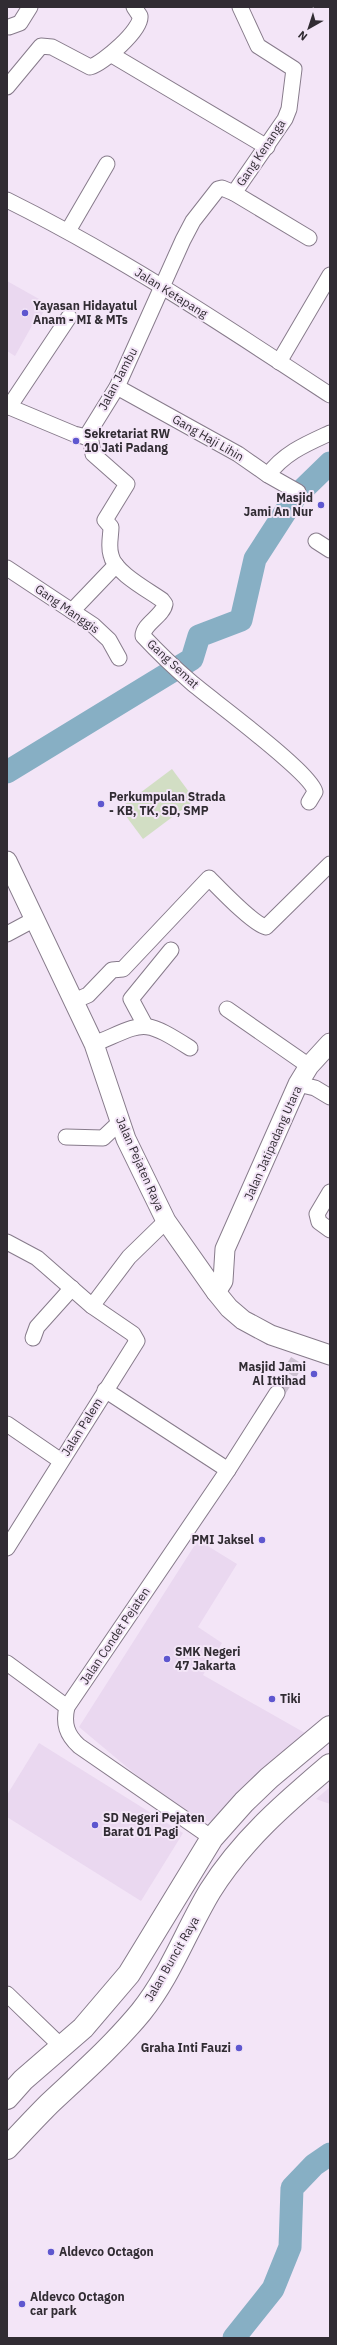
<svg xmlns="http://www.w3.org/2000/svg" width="337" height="2345" font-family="'IBM Plex Sans',sans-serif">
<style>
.built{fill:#ead8f0}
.green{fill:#d2dec4}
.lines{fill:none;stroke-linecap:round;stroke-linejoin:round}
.river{stroke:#87afc4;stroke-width:23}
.minor-tunnel{stroke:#ccc0d0;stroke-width:15;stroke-dasharray:15 8;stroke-linecap:butt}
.minor-casing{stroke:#877b8b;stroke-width:17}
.tertiary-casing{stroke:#877b8b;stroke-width:21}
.primary-casing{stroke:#877b8b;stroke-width:24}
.minor{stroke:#fff;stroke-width:15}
.tertiary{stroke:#fff;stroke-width:19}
.primary{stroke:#fff;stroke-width:22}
.poi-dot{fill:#5e57cf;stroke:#f3e5f7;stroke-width:1.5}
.labels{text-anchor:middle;stroke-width:4;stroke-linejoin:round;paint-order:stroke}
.street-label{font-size:12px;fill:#312c33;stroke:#f3e5f7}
.poi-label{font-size:12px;font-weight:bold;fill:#312c33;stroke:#f3e5f7;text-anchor:start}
</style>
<rect width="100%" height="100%" fill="#f3e5f7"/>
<g class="built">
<polygon points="7,281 48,304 37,323 34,322 15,356 7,351"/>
<polygon points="198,1540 237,1564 198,1627 222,1643 203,1675 305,1733 212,1821 200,1820 140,1778 79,1727"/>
<polygon points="39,1743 183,1833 141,1901 7,1817 7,1795"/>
<polygon points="330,1787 330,1804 316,1799"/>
</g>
<polygon class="green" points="172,769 195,800 143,839 120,808"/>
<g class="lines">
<g class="river">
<polyline points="7,772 192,659 199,636 241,620 255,559 295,497 330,463"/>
<polyline points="234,2338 273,2289 290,2247 292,2188 314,2165 330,2154"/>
</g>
<polyline class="minor-tunnel" points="277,1393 300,1357"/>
<g class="minor-casing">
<g id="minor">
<polyline points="9,27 20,23 30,7"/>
<polyline points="112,55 267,147"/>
<path d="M7 87 41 46 52 47 90 67C103 63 142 30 140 16L134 7"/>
<polyline points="234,193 309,238"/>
<path d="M7 200C120 256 225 326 330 395"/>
<polyline points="68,231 107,164"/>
<polyline points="279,362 330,275"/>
<polyline points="117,387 238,454 268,475 298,492"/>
<polyline points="7,406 74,434 86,437 117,387 183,240 193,221 218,189 222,188 234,193 285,119 289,109 294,69 258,46 240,7"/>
<polyline points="9,407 69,317"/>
<path d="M86 437 91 441 93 454 127 484 105 520 111 527C111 536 108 546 111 555 114 572 148 590 162 600L165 604C163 616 143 624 143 636 156 650 177 670 192 683 212 700 312 773 315 792L309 802"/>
<path d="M268 475C284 453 306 444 330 433"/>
<polyline points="316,541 330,550"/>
<polyline points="7,568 93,625 109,640 119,658"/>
<polyline points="72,611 116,565"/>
<polyline points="7,934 35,919"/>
<path d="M74 1001 88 995 112 970 123 969 209 878C220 889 253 924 266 927L330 864"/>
<polyline points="227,1009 309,1066"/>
<polyline points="145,1025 131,999 171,950"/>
<path d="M94 1044C145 1023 141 1017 190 1048"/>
<polyline points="298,1084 315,1088 330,1097"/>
<polyline points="66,1137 103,1138 121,1121"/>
<polyline points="330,1192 317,1214 319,1222 330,1230"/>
<polyline points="7,1242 37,1258 92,1306 133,1334 137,1341 7,1548"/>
<polyline points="92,1306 129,1257 166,1221"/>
<polyline points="33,1338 37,1327 72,1288"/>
<polyline points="105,1390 228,1470"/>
<polyline points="7,1424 61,1461"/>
<polyline points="7,1663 67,1707"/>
<path d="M212 1838 79 1746C67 1735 63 1724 67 1707L228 1470 277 1393"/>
<polyline points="7,1994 62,2047"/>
</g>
</g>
<g class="tertiary-casing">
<g id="tertiary">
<polyline points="7,861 94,1044 126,1139 166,1221 216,1292 229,1308 243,1320 271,1335 330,1355"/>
<polyline points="216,1292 223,1281 225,1249 298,1084 309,1066 330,1043"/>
</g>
</g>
<g class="primary-casing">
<g id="primary">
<polyline points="7,2098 23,2080 83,2028 129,1974 212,1838 244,1802 269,1778 330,1727"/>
<path d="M7 2148C21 2133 35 2118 49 2104 81 2074 113 2046 141 2012 170 1976 186 1931 210 1891 241 1841 285 1803 330 1765"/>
</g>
</g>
<use href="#minor" class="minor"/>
<use href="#tertiary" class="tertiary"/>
<use href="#primary" class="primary"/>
</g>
<g class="poi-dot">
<circle cx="25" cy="313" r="4"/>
<circle cx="76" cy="441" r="4"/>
<circle cx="321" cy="505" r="4"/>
<circle cx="101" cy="804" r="4"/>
<circle cx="314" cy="1374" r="4"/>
<circle cx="262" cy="1540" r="4"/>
<circle cx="167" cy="1659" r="4"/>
<circle cx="272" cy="1699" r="4"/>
<circle cx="95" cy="1825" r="4"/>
<circle cx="239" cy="2048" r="4"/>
<circle cx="51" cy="2252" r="4"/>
<circle cx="22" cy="2304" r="4"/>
</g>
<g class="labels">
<g class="street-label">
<text transform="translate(261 153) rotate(-56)" y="4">Gang Kenanga</text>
<text transform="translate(171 293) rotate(32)" y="4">Jalan Ketapang</text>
<text transform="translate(118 379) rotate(-62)" y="4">Jalan Jambu</text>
<text transform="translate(208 438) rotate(30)" y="4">Gang Haji Lihin</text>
<text transform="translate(67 609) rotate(35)" y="4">Gang Manggis</text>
<text transform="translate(173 664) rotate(43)" y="4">Gang Semat</text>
<text transform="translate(273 1143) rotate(-66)" y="4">Jalan Jatipadang Utara</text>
<text transform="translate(140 1164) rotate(66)" y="4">Jalan Pejaten Raya</text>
<text transform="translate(82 1427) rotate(-58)" y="4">Jalan Palem</text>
<text transform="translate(115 1636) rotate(-56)" y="4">Jalan Condet Pejaten</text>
<text transform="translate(172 1959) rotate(-60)" y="4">Jalan Buncit Raya</text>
</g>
<g class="poi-label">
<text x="33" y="310">Yayasan Hidayatul<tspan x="33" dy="14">Anam - MI &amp; MTs</tspan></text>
<text x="84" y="438">Sekretariat RW<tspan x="84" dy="14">10 Jati Padang</tspan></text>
<text x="313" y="502" text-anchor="end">Masjid<tspan x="313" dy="14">Jami An Nur</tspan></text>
<text x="109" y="801">Perkumpulan Strada<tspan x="109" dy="14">- KB, TK, SD, SMP</tspan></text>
<text x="306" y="1371" text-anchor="end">Masjid Jami<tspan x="306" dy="14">Al Ittihad</tspan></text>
<text x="254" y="1544" text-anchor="end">PMI Jaksel</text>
<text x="175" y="1656">SMK Negeri<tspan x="175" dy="14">47 Jakarta</tspan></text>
<text x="280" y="1703">Tiki</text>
<text x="103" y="1822">SD Negeri Pejaten<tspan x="103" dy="14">Barat 01 Pagi</tspan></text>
<text x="231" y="2052" text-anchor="end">Graha Inti Fauzi</text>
<text x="59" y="2256">Aldevco Octagon</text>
<text x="30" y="2301">Aldevco Octagon<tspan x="30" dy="14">car park</tspan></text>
</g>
</g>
<rect width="337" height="2345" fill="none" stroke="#312c33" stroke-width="16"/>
<g transform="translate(309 28) rotate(219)" stroke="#f3e5f7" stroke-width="3" paint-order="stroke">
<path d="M0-3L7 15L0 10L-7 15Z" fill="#312c33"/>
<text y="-6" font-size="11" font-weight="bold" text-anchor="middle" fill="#312c33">N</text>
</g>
</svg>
